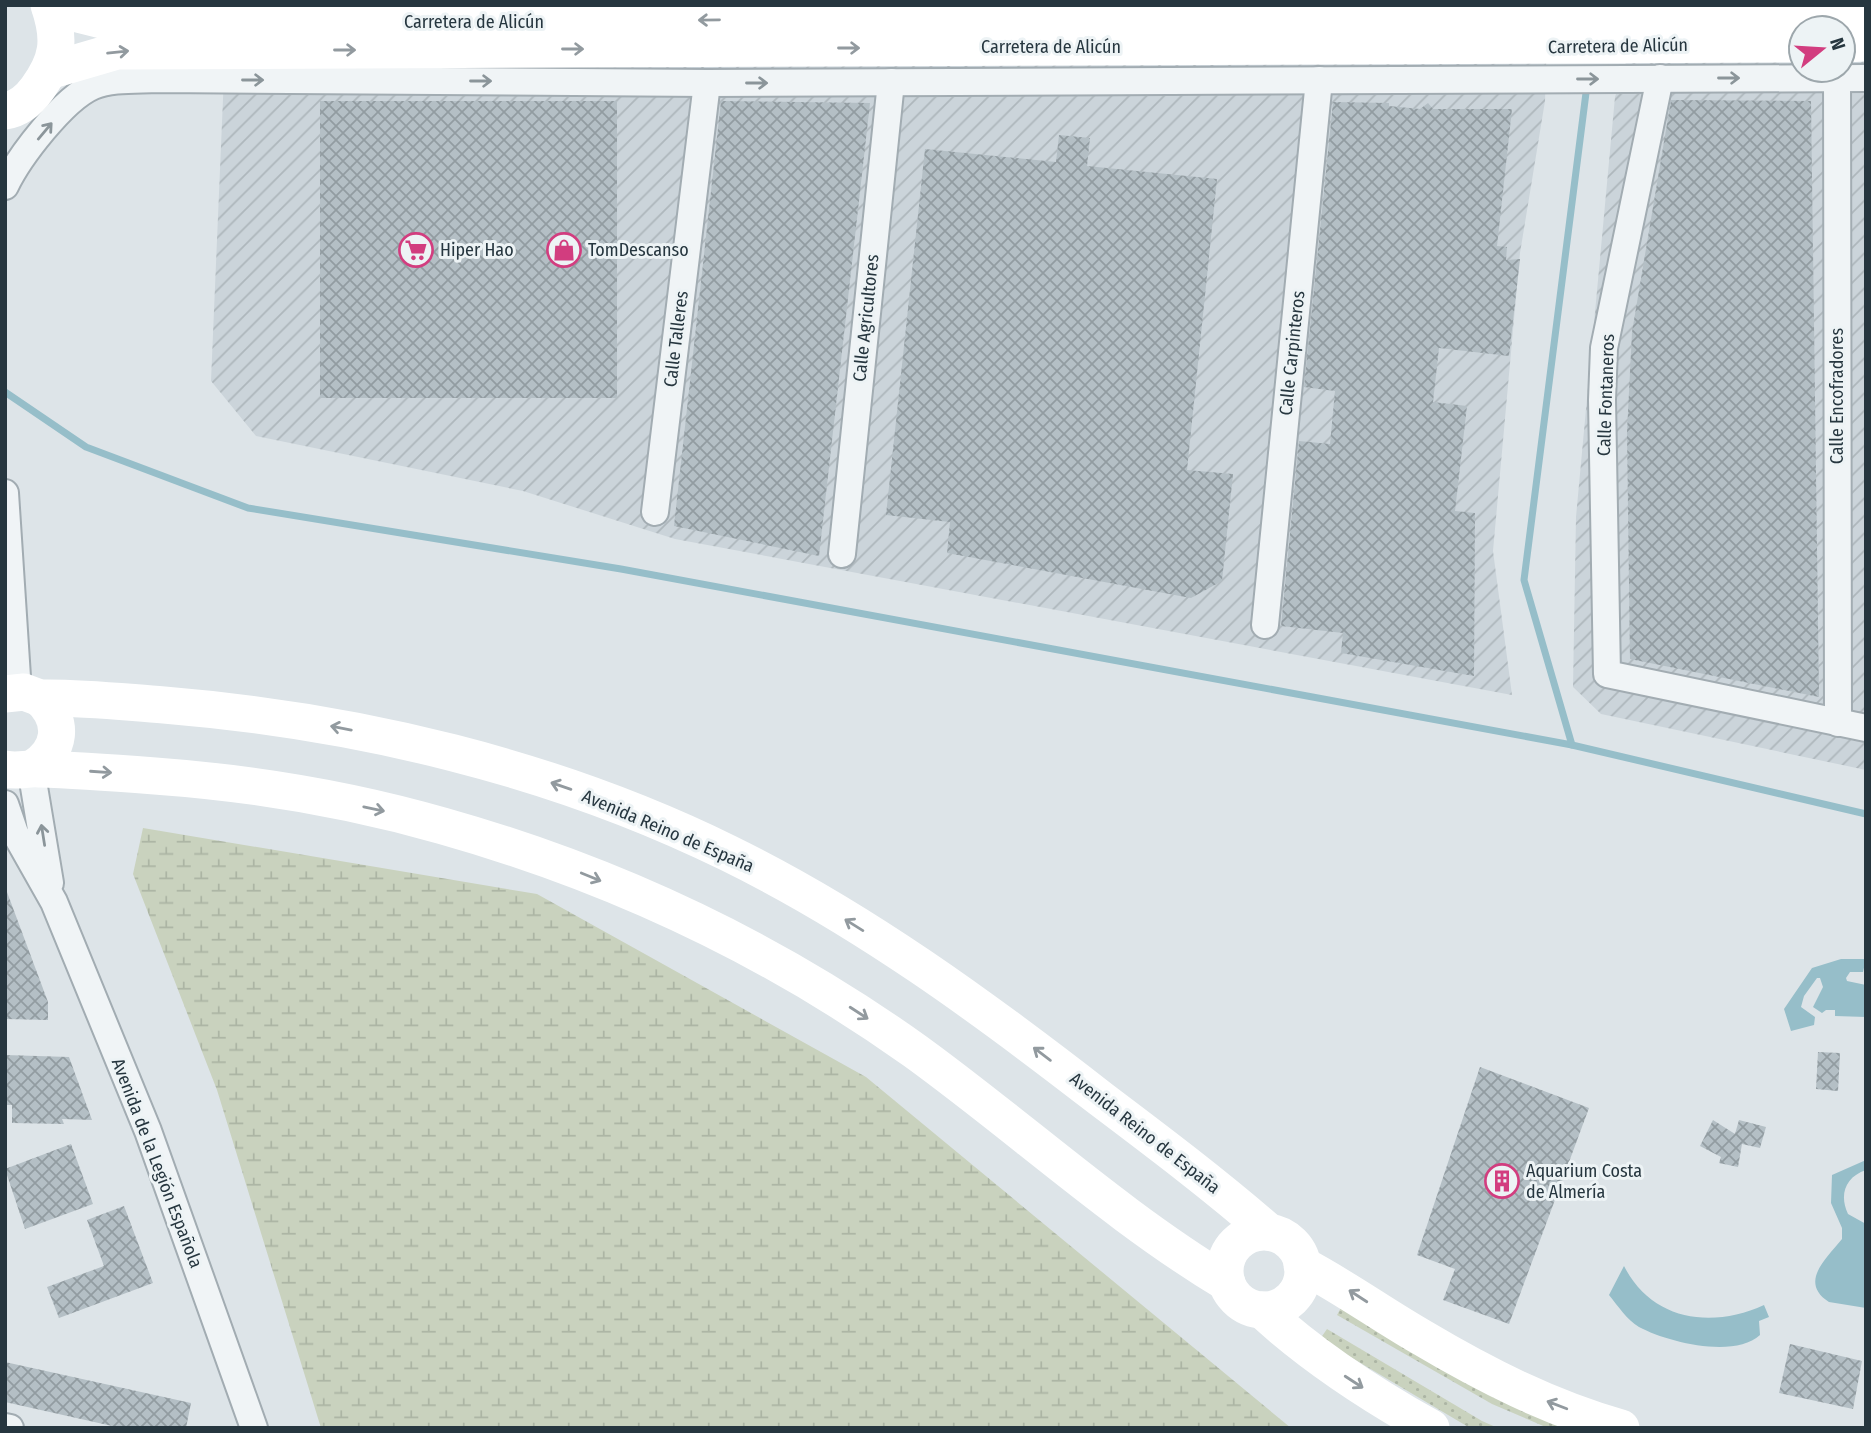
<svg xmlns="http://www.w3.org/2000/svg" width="1871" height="1433" font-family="'Fira Sans Condensed',sans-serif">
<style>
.industrial{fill:url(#industrial-furrows);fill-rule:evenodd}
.grass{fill:url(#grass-dots)}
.wetland{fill:url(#wetland-marsh)}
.water{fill:#96bec9}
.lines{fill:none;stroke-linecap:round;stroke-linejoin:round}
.stream{stroke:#96bec9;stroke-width:7}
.building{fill:url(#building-cross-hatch)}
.street-casing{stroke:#a2acb2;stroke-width:30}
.street{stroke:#f0f4f6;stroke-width:26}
.secondary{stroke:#fff;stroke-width:37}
.oneway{stroke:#929a9f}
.oneway2{stroke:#8b959a}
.labels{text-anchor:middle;stroke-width:6;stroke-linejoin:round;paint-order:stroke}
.street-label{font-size:18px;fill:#26363f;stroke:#edf3f5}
.poi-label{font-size:18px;fill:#26363f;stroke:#edf3f5;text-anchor:start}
</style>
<defs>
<pattern id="industrial-furrows" width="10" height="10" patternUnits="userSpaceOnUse" patternTransform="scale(1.75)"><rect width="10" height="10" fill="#cbd4da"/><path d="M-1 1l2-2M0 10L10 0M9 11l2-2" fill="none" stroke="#aeb7bc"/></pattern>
<pattern id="grass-dots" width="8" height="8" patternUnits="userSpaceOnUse" patternTransform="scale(1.75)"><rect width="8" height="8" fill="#c9d2be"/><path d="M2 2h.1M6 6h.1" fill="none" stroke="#acb5a4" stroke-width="1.8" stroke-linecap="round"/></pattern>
<pattern id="wetland-marsh" width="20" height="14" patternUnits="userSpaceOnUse" patternTransform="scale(1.75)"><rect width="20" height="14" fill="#c9d2be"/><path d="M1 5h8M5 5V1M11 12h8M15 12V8" fill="none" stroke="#acb5a4"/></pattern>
<pattern id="building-cross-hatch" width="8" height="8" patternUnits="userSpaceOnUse" patternTransform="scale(1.75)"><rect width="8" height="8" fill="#b4bfc5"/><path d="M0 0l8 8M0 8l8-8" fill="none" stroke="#929ca1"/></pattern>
</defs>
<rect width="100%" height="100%" fill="#dde4e8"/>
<g class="industrial">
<polygon points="227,5 1548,5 1545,101 1520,253 1493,551 1512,695 675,539 523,491 256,436 211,381"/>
<path d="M1644 5H1866V770L1601 714 1573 687 1576 517 1615 97ZM1801 28H1843V70H1801Z"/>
</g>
<g class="grass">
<polygon points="1343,1304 1581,1428 1548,1428 1492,1404 1337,1315"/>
<polygon points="1327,1329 1482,1421 1498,1428 1470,1428 1320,1339"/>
</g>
<polygon class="wetland" points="143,828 537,894 866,1077 1291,1428 321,1428 217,1090 133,874"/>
<g class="water">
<polygon points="1841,959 1866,959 1863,972 1850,972 1846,978 1847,981 1866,985 1866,1017 1835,1016 1835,1010 1826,1010 1822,1013 1813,1007 1823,987 1820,978 1817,978 1804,996 1801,1007 1815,1017 1814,1025 1791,1031 1784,1009 1812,968"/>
<path d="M1866 1160V1170C1845 1177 1839 1195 1848 1214L1866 1224V1308L1829 1302C1798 1282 1827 1258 1842 1239V1228L1831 1203 1832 1175Z"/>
<path d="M1624 1266C1652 1321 1712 1329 1764 1305L1769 1317 1759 1321 1760 1335C1734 1359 1667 1342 1639 1327 1627 1320 1618 1306 1609 1295Z"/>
</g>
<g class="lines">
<g class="stream">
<polyline points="5,392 86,447 248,508 621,569 1572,745 1866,814"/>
<polyline points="1572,745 1524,580 1587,85"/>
</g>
</g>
<g class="building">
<polygon points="1671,100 1811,101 1819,697 1630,659 1627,432 1632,332"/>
<rect x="320" y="101" width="297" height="297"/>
<polygon points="721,101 870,103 819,556 674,526"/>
<polygon points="1333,102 1389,103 1389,106 1420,109 1428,103 1433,109 1512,109 1497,246 1507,247 1506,260 1520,259 1509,356 1439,348 1433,402 1467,406 1455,511 1475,513 1474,676 1341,653 1343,633 1281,626 1299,441 1330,444 1335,391 1304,387"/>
<polygon points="1059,135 1090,138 1087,166 1217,179 1187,470 1233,474 1222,581 1191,598 947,553 950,522 886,515 925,149 1056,162"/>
<polygon points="7,892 48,1002 48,1020 5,1019"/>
<polygon points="1818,1052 1840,1053 1838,1091 1816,1089"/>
<polygon points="5,1055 69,1057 92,1120 62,1119 64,1124 12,1123 12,1105 5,1105"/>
<polygon points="1480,1067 1589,1108 1509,1324 1443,1300 1455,1269 1417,1255"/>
<polygon points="1713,1120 1735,1134 1739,1120 1766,1127 1760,1148 1742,1144 1738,1167 1719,1163 1721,1157 1700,1146"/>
<polygon points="71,1144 93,1204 25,1229 5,1169"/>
<polygon points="124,1206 153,1283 59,1318 47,1287 104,1266 87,1220"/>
<polygon points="1790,1344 1862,1361 1853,1409 1779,1393"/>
<polygon points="5,1362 191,1403 186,1428 121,1428 5,1402"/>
</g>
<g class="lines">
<g class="street-casing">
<g id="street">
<polyline points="1837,70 1838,723"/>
<polyline points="1660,78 1604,348 1602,400 1607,674 1866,728"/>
<path d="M5 186C19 157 63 99 93 86 111 78 138 80 157 79L707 83 1866 78"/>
<polyline points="5,493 18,692"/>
<polyline points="655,512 707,83"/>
<polyline points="842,554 891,82"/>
<polyline points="1265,625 1319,80"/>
<polyline points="31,769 50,883"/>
<polyline points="5,804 15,833 54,902 148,1131 254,1428"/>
<polyline points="5,1427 10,1428"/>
</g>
</g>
<use href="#street" class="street"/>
<g class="secondary">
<polyline points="50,7 114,23 1866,14"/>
<polyline points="1843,44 1866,43"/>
<polyline points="52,70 117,51 1801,44"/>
<path d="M5 111C18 109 29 100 37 89 58 60 61 40 49 5"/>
<path d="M5 694 24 692 40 698C81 697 123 702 164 705 357 721 553 767 728 853 861 918 984 1008 1101 1099 1158 1142 1215 1185 1269 1232"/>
<path d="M33 768C61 751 65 721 40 698"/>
<path d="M5 769C17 772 27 768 39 769 77 770 116 773 155 776 252 783 349 799 443 826 613 874 772 949 915 1051 1020 1127 1116 1216 1227 1283"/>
<circle cx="1264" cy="1271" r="39"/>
<path d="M1302 1265C1344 1287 1381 1314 1421 1337 1485 1375 1550 1408 1621 1428"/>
<path d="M1262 1310C1313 1357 1370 1394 1431 1428"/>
</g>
</g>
<defs><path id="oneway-shaft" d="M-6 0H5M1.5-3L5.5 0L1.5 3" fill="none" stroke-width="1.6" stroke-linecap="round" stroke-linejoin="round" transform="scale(1.75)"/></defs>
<g class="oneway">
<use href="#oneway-shaft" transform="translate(709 20) rotate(179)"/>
<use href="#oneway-shaft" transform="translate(849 48)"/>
<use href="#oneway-shaft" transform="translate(573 49)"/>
<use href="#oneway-shaft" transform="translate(345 50)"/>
<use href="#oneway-shaft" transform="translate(118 52) rotate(-6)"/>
<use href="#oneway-shaft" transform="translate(341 728) rotate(-169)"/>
<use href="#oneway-shaft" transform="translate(101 772) rotate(4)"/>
<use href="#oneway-shaft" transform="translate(561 786) rotate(-161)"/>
<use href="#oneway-shaft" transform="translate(374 809) rotate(12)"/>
<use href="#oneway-shaft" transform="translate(591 877) rotate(22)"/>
<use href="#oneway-shaft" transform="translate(854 925) rotate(-148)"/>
<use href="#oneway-shaft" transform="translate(859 1013) rotate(33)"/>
<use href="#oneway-shaft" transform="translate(1042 1054) rotate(-143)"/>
<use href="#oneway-shaft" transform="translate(1358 1296) rotate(-147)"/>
<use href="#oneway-shaft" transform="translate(1354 1382) rotate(33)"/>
<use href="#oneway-shaft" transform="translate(1557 1405) rotate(-159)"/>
</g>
<g class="oneway2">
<use href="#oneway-shaft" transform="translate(1729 78)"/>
<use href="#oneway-shaft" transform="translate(1588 79)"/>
<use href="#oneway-shaft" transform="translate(253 80)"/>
<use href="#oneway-shaft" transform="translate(481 81)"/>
<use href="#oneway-shaft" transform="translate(757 83)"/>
<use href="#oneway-shaft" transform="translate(45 131) rotate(-50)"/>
<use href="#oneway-shaft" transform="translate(43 835) rotate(-99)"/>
</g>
<defs>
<g id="supermarket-ring" transform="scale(1.75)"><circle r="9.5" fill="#edf3f5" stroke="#d23d7f" stroke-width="1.5"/><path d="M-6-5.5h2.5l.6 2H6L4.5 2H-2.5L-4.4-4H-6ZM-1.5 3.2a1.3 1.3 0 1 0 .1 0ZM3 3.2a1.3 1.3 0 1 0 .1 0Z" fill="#d23d7f"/></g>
<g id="shop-ring" transform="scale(1.75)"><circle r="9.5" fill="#edf3f5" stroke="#d23d7f" stroke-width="1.5"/><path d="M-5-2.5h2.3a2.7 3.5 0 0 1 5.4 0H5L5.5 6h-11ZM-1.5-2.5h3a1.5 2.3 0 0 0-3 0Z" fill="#d23d7f"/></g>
<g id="building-ring" transform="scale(1.75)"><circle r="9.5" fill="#edf3f5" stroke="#d23d7f" stroke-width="1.5"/><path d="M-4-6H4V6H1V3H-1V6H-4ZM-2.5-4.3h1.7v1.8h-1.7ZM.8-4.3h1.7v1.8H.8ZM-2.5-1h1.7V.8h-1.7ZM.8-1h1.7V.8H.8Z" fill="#d23d7f"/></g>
</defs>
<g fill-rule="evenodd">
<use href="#supermarket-ring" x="416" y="250"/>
<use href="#shop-ring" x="564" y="250"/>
<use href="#building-ring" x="1502" y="1181"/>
</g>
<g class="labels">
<g class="street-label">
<text x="474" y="28">Carretera de Alicún</text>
<text transform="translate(1618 46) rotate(-1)" y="6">Carretera de Alicún</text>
<text x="1051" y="53">Carretera de Alicún</text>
<text transform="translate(866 318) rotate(-84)" y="6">Calle Agricultores</text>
<text transform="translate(676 339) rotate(-83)" y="6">Calle Talleres</text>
<text transform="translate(1292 353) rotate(-84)" y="6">Calle Carpinteros</text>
<text transform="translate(1606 395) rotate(-88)" y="6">Calle Fontaneros</text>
<text transform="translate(1837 396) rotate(-90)" y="6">Calle Encofradores</text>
<text transform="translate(668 831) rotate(23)" y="6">Avenida Reino de España</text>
<text transform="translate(1145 1133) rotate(38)" y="6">Avenida Reino de España</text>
<text transform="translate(157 1163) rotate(69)" y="6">Avenida de la Legión Española</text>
</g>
<g class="poi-label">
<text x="440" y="256">Hiper Hao</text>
<text x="588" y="256">TomDescanso</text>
<text x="1526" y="1177">Aquarium Costa<tspan x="1526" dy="21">de Almería</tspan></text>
</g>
</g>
<rect width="1871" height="1433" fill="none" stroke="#26363f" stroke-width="14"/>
<g transform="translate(1822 49) rotate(72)"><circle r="33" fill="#edf3f5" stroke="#9da7ac" stroke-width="2"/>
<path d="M0-5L12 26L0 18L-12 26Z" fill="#d23d7f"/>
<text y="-10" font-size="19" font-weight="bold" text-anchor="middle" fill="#26363f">N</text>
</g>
</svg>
